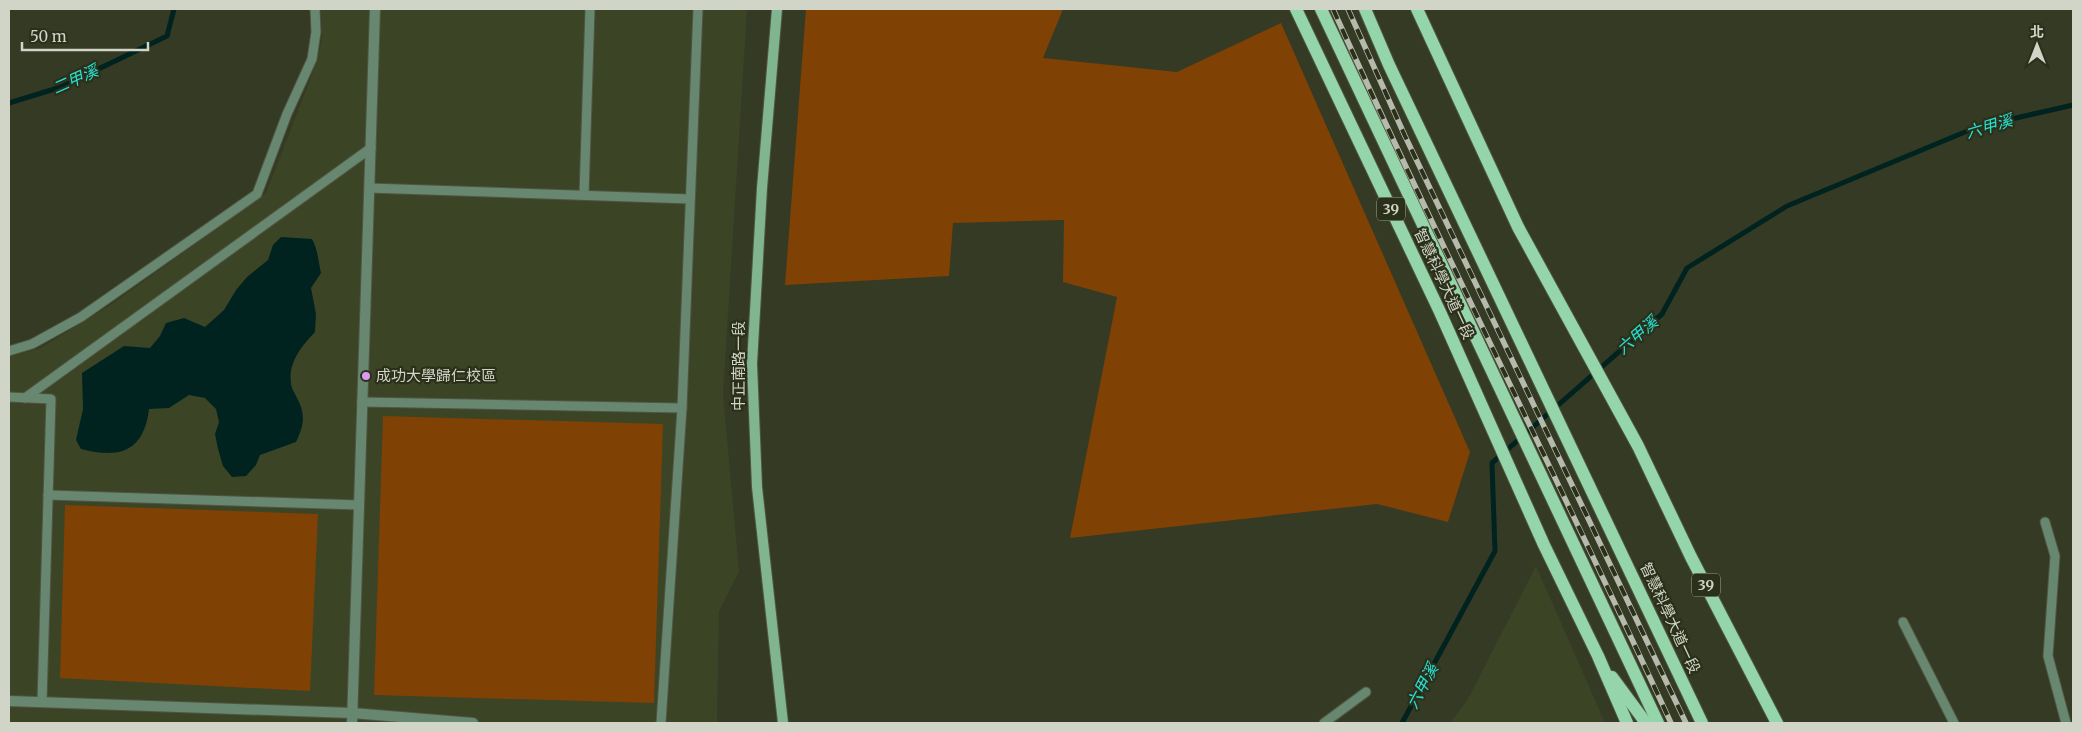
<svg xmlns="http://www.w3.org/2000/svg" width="2082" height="732" font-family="Merriweather,'Noto Sans TC',serif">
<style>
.built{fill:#3c4426}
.green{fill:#804104}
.water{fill:#002320}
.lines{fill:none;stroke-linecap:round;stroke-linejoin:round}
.stream{stroke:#002320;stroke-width:5}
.lane-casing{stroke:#505642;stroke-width:11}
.street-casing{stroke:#505642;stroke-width:12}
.secondary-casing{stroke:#505642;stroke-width:12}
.primary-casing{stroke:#505642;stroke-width:14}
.lane{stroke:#688771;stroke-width:9}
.street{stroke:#688771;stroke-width:10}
.secondary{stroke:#81b491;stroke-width:10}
.primary{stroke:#94d6aa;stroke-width:12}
.rail-casing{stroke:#b6baac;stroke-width:5.5}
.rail{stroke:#2a301a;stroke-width:4;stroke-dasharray:11;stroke-linecap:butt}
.poi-dot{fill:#dc99f4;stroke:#2a301a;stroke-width:2}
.labels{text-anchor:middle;stroke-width:4.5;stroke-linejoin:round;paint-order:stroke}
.shield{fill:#2a301a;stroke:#9fa494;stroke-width:1}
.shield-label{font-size:14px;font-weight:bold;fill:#d1d5c8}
.street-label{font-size:15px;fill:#d1d5c8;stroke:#2a301a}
.poi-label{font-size:15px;fill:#d1d5c8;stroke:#2a301a;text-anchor:start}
.water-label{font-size:16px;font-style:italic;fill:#26e1d4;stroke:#2a301a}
</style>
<rect width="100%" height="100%" fill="#343a24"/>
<g class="built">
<polygon points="321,9 747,9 723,394 739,571 719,611 717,723 9,723 9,357 41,348 115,302 266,193 313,72 322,40"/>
<polygon points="1536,566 1605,723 1450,723 1468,699"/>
</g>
<g class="green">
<polygon points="806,9 1063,9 1043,58 1177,72 1281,23 1470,452 1448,522 1377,504 1070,538 1117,297 1063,282 1064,220 953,223 949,276 785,285"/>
<polygon points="383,416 663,424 654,703 374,695"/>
<polygon points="65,505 318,514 310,691 60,678"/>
</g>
<path class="water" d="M281 237 312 239C318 250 318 260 321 273L311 288 316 314 315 332C302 346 288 362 291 383 291 388 295 393 297 398 306 415 304 425 296 442L260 455 256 465 246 476 232 477 223 466 218 449 215 434 219 422 216 409 205 398 189 395 169 408 149 409C144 452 119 459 81 449L76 440 83 409 82 373 124 346 150 348 160 336 166 323 184 318 205 327 224 310 236 290 247 277 268 260 273 245Z"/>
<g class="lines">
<g class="stream">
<polyline points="9,103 61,87 167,36 174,9"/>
<polyline points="1402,723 1495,551 1492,463 1662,314 1687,268 1787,206 1977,127 2073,105"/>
</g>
<g class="lane-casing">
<g id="lane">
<polyline points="369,188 690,199"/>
<polyline points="584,195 590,9"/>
<polyline points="9,351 32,344 81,317 257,194 287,114 312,59 316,32 315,9"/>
<polyline points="9,397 51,399 42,702"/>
<polyline points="25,398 371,148"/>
<polyline points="362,402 682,408"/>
<polyline points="48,495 359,505"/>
<polyline points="2045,522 2055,556 2048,656 2066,723"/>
<polyline points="1903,622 1954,723"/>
<polyline points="661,723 682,408 698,9"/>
<polyline points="1324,723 1366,692"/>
</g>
</g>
<g class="street-casing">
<g id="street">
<polyline points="9,701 352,713 473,723"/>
<polyline points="352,723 375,9"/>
</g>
</g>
<g class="secondary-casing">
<polyline id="secondary" points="777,9 762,188 752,364 757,487 783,723"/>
</g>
<g class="primary-casing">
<g id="primary">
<polyline points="1296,9 1440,312 1544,545 1598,656 1627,723"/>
<polyline points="1321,9 1658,723"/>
<polyline points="1365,9 1389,65 1702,723"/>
<polyline points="1417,9 1518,227 1638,446 1691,557 1777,723"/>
<polyline points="1612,677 1646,723"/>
</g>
</g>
<use href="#lane" class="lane"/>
<use href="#street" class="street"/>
<use href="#secondary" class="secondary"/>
<use href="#primary" class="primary"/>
<g class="rail-casing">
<g id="rail">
<path d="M1333 9C1441 249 1561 484 1671 723"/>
<polyline points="1348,9 1405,136 1686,723"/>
</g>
</g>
<use href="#rail" class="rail"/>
</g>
<circle class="poi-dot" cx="366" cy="376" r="5"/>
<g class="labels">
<g class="shield">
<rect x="1377" y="197.5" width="28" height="23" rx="4"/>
<rect x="1692" y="573.5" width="28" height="23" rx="4"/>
</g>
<g class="shield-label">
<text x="1391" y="214">39</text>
<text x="1706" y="590">39</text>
</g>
<g class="street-label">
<text transform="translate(1444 284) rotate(65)" y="5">智慧科學大道一段</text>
<text transform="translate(739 366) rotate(-90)" y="5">中正南路一段</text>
<text transform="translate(1670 618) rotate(65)" y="5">智慧科學大道一段</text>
</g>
<g class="poi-label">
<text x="376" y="381">成功大學歸仁校區</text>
</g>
<g class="water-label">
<text transform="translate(75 79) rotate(-24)" y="6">二甲溪</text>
<text transform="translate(1989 126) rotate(-16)" y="6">六甲溪</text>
<text transform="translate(1637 335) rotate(-41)" y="6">六甲溪</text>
<text transform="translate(1422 686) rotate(-62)" y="6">六甲溪</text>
</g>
</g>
<rect width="2082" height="732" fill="none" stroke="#d1d5c8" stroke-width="20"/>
<g transform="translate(2037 45)" stroke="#2a301a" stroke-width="4" paint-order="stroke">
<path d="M0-4L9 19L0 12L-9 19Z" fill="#d1d5c8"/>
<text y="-8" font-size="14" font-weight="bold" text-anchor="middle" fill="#d1d5c8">北</text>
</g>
<path d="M22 42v8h126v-8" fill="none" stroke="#d1d5c8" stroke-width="2.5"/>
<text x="30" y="42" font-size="15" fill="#d1d5c8" stroke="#2a301a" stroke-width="4" paint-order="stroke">50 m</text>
</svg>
